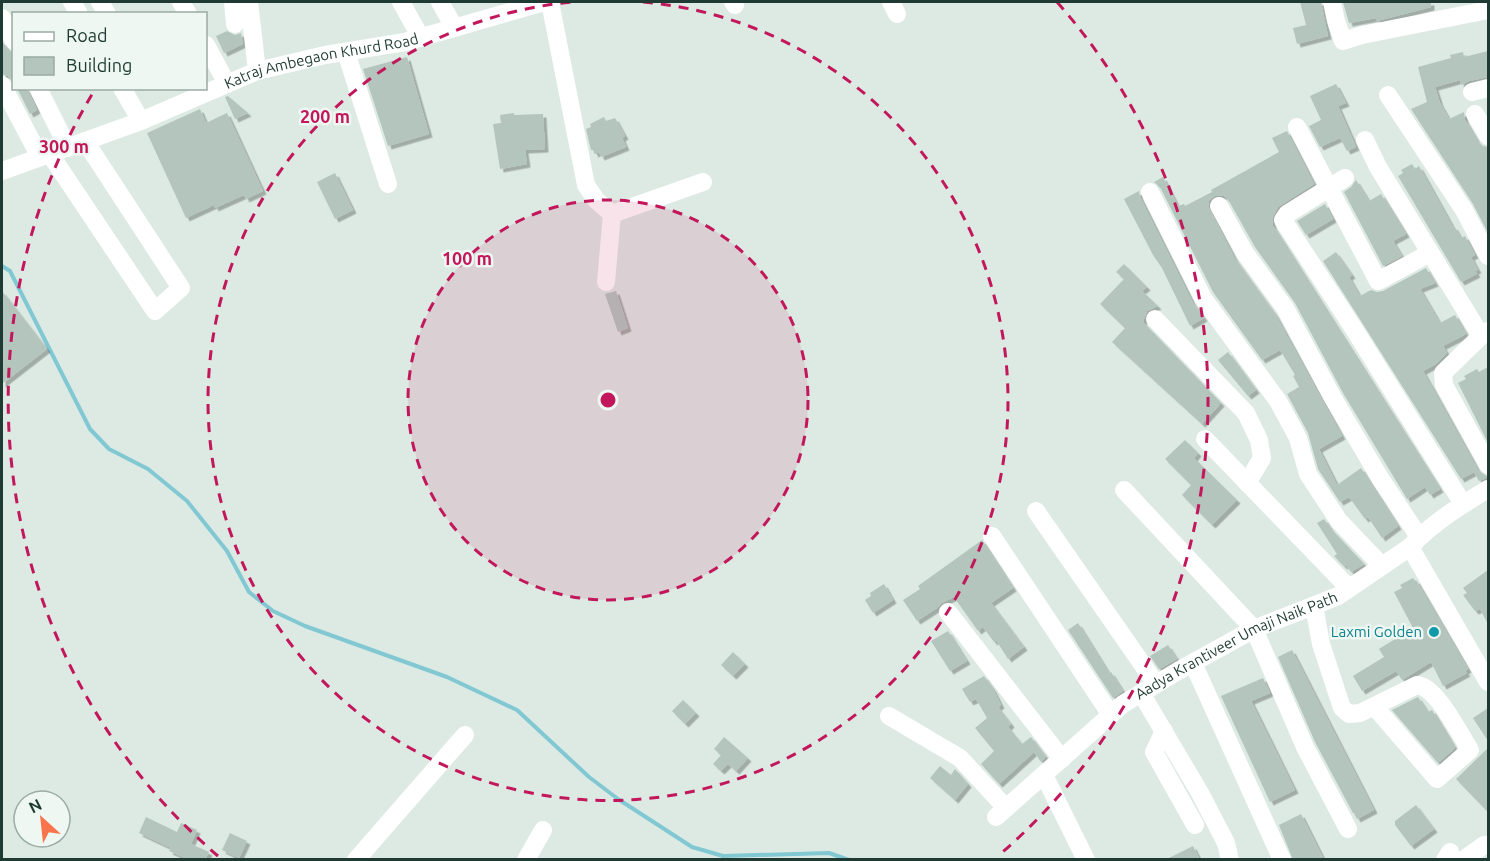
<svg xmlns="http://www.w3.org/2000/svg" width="1490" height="861" font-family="Ubuntu,sans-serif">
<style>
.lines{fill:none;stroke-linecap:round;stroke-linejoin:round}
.stream{stroke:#81c8d3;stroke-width:4}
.building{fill:#b3c5bd;filter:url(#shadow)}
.minor{stroke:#fff;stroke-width:18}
.ring{fill:none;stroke:#c2185b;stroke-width:3;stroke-dasharray:10 8}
.culture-dot{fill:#0f9aa8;stroke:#eef7f2;stroke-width:2}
.labels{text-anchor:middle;stroke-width:5;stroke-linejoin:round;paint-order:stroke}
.street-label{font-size:15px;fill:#1e3a32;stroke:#eef7f2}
.culture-label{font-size:15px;fill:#0d838f;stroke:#eef7f2;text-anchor:end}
.centre{fill:#c2185b;stroke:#eef7f2;stroke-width:3}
.ring-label{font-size:18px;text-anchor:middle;font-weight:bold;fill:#c2185b;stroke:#eef7f2;stroke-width:5;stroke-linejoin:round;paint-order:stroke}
</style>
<defs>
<filter id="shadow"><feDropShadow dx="3.5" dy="3.5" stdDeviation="0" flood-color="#0004"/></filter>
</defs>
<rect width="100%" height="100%" fill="#ddeae4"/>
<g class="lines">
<polyline class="stream" points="2,266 10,271 90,429 109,449 148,469 187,501 227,551 249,592 273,611 305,626 447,677 517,710 589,777 618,799 692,847 723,856 829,853 849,860"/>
</g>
<g class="building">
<polygon points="1300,2 1321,2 1328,36 1297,44 1293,28 1306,25"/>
<polygon points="1343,2 1431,2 1431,7 1377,21 1376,18 1349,23"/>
<polygon points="227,31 235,35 241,33 243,44 224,53 216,36"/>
<polygon points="2,41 8,50 14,52 14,83 8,76 2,74"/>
<polygon points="1488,51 1488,77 1469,81 1461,85 1460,80 1435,87 1440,103 1449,119 1464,112 1465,120 1478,142 1483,146 1488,147 1488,233 1473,204 1411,109 1427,102 1418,67 1451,58 1450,55 1463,52 1464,57"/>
<polygon points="407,57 429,134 388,146 363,69"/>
<polygon points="1336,84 1346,103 1338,106 1356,147 1347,151 1340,138 1320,147 1309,126 1321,120 1310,96"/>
<polygon points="17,88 27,88 37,110 30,114"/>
<polygon points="228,96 248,113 235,119 225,97"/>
<polygon points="200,109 206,123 227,113 263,191 246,199 244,195 215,208 214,205 186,218 147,133"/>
<polygon points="514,113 514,115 543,114 545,149 525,150 527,164 500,169 493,124 501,123 500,115"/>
<polygon points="604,117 606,121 615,118 625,136 622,138 626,147 601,157 599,152 595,154 593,150 591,150 586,129 591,127 590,124"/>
<polygon points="1287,131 1314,184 1278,207 1272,219 1273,226 1440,489 1430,495 1425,487 1407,499 1343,393 1295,303 1255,247 1229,201 1224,196 1214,196 1209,201 1208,206 1235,259 1275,314 1342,436 1319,449 1337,485 1361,468 1398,526 1382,538 1368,517 1365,519 1349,497 1340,502 1318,469 1308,433 1287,394 1299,387 1293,376 1295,375 1280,350 1262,360 1213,292 1160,187 1154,182 1163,177 1178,206 1184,204 1185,206 1212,192 1211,190 1279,152 1272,138"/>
<polygon points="1412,164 1415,169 1419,166 1453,227 1454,226 1461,238 1465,236 1475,255 1471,257 1478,270 1475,271 1477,274 1461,282 1398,176 1403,173 1401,170"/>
<polygon points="335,173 353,210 335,219 317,182"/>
<polygon points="1356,180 1369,201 1381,194 1406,234 1393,241 1402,256 1383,266 1344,192 1351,187"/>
<polygon points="1139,191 1140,197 1193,303 1204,318 1190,326 1162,268 1153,255 1124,199"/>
<polygon points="1325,204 1333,219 1306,235 1297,221"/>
<polygon points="1336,252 1352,275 1349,277 1360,296 1371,290 1377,292 1383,291 1426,268 1435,283 1420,289 1440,323 1455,315 1466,334 1443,346 1447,353 1436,364 1423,371 1478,470 1488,477 1479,481 1474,472 1461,479 1323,261"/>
<polygon points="1124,264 1147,287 1142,291 1158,306 1147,311 1143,322 1221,403 1202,424 1112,342 1125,328 1100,304 1124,279 1116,272"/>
<polygon points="2,291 47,349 2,384"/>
<polygon points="616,291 628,328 618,332 605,294"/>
<polygon points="1228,352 1256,390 1248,396 1218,360"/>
<polygon points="1488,367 1488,443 1458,383 1466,379 1464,376 1477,369 1479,372"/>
<polygon points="1185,440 1198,453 1194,458 1237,500 1212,525 1182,495 1191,485 1165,459"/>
<polygon points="1324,519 1331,529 1364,564 1351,572 1346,565 1344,566 1334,556 1337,554 1317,523"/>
<polygon points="982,540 1013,588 991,603 1024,647 1008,659 996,640 994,642 983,627 978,631 954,597 942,603 937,608 917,621 903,600 920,589 918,586"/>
<polygon points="1488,570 1488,624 1480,609 1475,611 1463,595 1467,593 1463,588"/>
<polygon points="1413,578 1415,581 1416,580 1468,669 1465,671 1467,673 1443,686 1431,662 1402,680 1396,671 1362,691 1353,676 1384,657 1379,649 1413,628 1394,592 1402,588 1400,585"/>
<polygon points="884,584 893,600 873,613 865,600 871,596 870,593"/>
<polygon points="1078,623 1109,673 1111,672 1123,691 1113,698 1068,630"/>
<polygon points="948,631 967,661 950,671 931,641"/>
<polygon points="1168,645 1177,659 1159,669 1150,656"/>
<polygon points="1292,650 1374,810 1357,819 1354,813 1353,813 1315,742 1278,657"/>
<polygon points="733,652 745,664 733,676 721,665"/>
<polygon points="984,676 993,689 1001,705 998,707 1011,724 1008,727 1022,744 1031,737 1046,757 1041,762 1034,752 999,784 981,764 994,751 975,728 987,718 976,699 970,702 962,689"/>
<polygon points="1263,678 1270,693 1251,701 1295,790 1270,802 1221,696"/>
<polygon points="1418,697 1428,712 1432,710 1455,748 1438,763 1392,710"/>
<polygon points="683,700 696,713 685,724 672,711"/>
<polygon points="1488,708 1488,741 1473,718"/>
<polygon points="724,737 748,758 736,771 728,764 721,771 713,764 721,755 714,749"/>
<polygon points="1488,748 1488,812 1456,779"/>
<polygon points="940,766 951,775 955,769 968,784 955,800 930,778"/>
<polygon points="1416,805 1434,829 1411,846 1395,825 1395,821"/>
<polygon points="1301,814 1324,860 1293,860 1279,825"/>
<polygon points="146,817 177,832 181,823 197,830 191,844 209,852 205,860 190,860 169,851 171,848 139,833"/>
<polygon points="230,833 247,841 239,858 222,850"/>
<polygon points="1193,846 1200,860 1165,860"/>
</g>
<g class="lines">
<g class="minor">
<polyline points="72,2 79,14"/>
<polyline points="100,2 107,14"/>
<polyline points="181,2 188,14"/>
<polyline points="233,2 235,24"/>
<polyline points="249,2 257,71"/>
<polyline points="401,2 421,38"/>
<polyline points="440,2 454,27"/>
<polyline points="550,2 586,185 596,200 612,214"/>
<polyline points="733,2 735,5"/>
<polyline points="891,2 897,14"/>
<polyline points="1332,2 1336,21 1343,41 1362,35 1488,10"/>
<polyline points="2,18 14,41"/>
<polyline points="206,45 227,84"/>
<polyline points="346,52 388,184"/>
<polyline points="2,85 40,157"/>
<polyline points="38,88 68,148"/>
<polyline points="122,88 141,121"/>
<polyline points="1472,92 1488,88"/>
<polyline points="1388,95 1464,210 1488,256"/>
<polyline points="1475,114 1488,136"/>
<polyline points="1297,127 1378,281 1430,253"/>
<polyline points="1365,140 1378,167 1481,336 1488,331"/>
<polyline points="50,154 155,311 181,288 85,141"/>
<path id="s1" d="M2 171 141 121 257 71 325 55 405 42 544 2"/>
<polyline points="1345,178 1287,214 1283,220 1354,329 1463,504"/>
<polyline points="1150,192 1203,298 1278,401 1298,438 1308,474 1339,521 1382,566"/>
<polyline points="1219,206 1245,253 1285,308 1333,398 1380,478 1419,537"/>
<polyline points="612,214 703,182"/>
<polyline points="606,282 612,214"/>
<polyline points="1155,319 1246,413 1259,440 1262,458 1247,483"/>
<polyline points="1481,336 1443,373 1444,385 1488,465"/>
<polyline points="1205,439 1349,588"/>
<polyline points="1124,490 1254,629 1305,747 1348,829"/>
<polyline points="1036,511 1156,684"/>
<polyline points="992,536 1111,715"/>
<polyline points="1410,547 1488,682"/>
<path d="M1314 606 1321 644 1342 708 1349 714 1360 713 1417 685C1437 687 1459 733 1470 750L1437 779 1374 706"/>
<polyline points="948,612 1062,759"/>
<polyline points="1193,663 1282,860"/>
<polyline points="1141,693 1200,793 1226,843 1230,860"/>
<polyline points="889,716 960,758 1006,808"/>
<polyline points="1164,731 1154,752 1195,825"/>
<polyline points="1044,775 1086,860"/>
<path id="s2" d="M996 817 1123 704 1178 671 1254 629 1338 596 1410 547C1432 523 1460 506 1488 489"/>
<polyline points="356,860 465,735"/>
<polyline points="526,860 543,830"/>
<polyline points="1445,860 1450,852"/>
<polyline points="1463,860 1484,845 1488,845"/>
</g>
</g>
<circle cx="608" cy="400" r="200" fill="#c2185b" fill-opacity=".12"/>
<g class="ring">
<circle cx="608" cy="400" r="200"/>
<path d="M643 2A400 400 0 1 1 573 2"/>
<path d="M218 856A600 600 0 0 1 94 91M1057 2A600 600 0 0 1 998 856"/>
</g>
<circle class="culture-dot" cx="1434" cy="632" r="6"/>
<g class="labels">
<g class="street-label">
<text dy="5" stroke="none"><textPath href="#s1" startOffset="339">Katraj Ambegaon Khurd Road</textPath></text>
<text dy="5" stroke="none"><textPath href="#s2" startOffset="298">Aadya Krantiveer Umaji Naik Path</textPath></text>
</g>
<g class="culture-label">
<text x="1422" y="637">Laxmi Golden</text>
</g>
</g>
<circle cx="608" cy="400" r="9" class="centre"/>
<g class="ring-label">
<text x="325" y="123">200 m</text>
<text x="64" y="153">300 m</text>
<text x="467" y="265">100 m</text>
</g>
<rect width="1490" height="861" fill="none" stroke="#1e3a32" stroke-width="6"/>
<rect x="12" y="12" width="195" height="78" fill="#eef7f2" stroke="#9baba5" stroke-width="1.5"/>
<rect x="24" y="32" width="30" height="9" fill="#ffffff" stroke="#9baba5" stroke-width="1.5"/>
<text x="66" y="42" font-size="18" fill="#1e3a32">Road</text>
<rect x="24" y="57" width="30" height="18" fill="#b3c5bd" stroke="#9baba5" stroke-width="1.5"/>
<text x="66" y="72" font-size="18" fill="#1e3a32">Building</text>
<g transform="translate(42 819) rotate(333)"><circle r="28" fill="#eef7f2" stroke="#9baba5" stroke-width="1.5"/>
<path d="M0-4.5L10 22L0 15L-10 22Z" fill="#f9744c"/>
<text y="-9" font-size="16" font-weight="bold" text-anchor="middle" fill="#1e3a32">N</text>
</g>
</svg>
